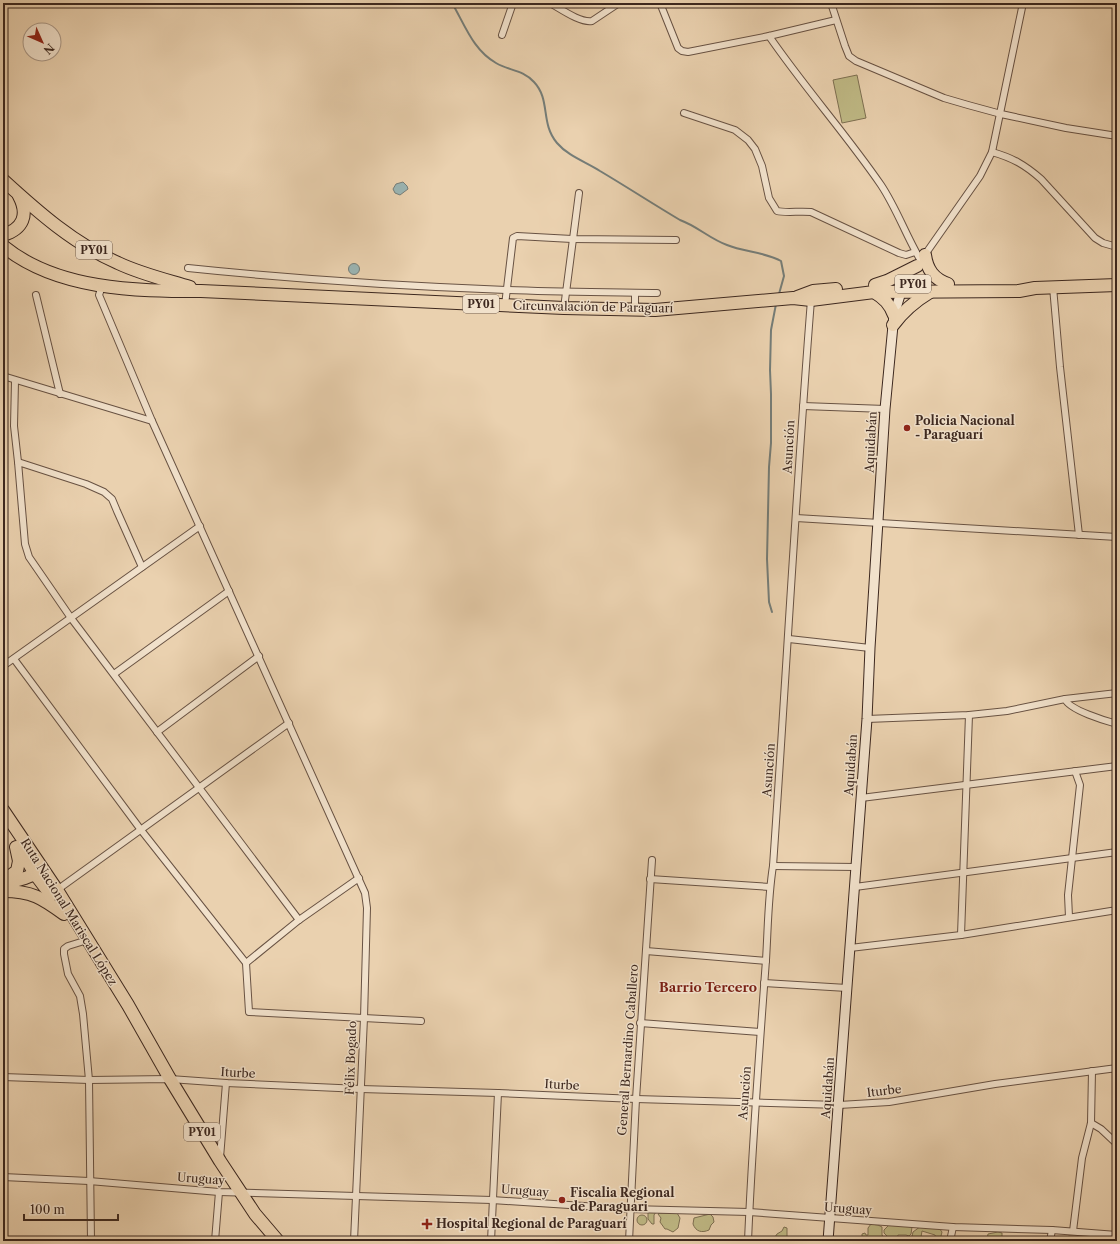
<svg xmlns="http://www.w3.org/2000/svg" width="1120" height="1244" font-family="'Libre Caslon Text',serif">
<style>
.green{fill:#bfb985;stroke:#7e7052}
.water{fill:#9ab5b4;stroke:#757d78}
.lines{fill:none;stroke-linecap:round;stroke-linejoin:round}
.stream{stroke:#757d78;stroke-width:2}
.street-casing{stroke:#685243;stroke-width:8}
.secondary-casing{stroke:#3d281f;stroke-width:11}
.highway-casing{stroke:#3d281f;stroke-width:14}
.street{stroke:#f1e1cb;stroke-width:6}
.secondary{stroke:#f1e1cb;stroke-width:9}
.highway{stroke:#ead1af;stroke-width:12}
.poi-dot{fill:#8f2418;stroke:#f1e1cb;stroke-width:1.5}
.labels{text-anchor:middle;stroke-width:3;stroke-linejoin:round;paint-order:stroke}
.shield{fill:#f1e1cb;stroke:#736053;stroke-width:1}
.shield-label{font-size:11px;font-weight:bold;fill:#3d281f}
.street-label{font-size:12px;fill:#3d281f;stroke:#f1e1cb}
.poi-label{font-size:12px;font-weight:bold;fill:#3d281f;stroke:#f1e1cb;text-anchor:start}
.neighbourhood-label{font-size:13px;font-weight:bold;fill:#7a1f14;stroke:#f1e1cb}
</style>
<rect width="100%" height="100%" fill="#ead1af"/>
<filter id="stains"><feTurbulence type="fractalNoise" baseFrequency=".005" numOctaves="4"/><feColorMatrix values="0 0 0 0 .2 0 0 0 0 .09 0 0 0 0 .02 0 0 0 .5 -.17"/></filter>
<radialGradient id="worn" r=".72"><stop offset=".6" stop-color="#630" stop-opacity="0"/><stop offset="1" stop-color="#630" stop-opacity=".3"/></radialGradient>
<g class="green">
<polygon points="857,75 866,118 842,123 833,80"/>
<polygon points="648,1211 656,1212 654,1215 654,1224 652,1224 648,1219"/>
<polygon points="660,1213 677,1213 680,1218 678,1228 673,1232 667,1229 665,1229 660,1222 661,1218 658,1214"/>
<path d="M710 1214 713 1217 714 1222 711 1225 709 1230C702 1233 696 1232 693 1224L694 1218Z"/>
<circle cx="642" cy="1220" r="5"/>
<polygon points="871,1224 878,1225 882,1227 882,1235 886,1241 862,1241 862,1234 865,1233 866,1235 868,1235 868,1228"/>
<polygon points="889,1225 910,1226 912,1227 911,1234 909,1236 906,1235 898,1235 896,1241 888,1241 888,1237 884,1233 884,1230"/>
<polygon points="921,1226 939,1228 942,1232 940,1240 936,1238 935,1235 922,1231 921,1237 916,1238 912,1236 913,1232"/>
<polygon points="784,1227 787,1228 787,1238 781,1240 780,1238 775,1237 777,1234 782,1231"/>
<polygon points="998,1232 1002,1233 1002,1237 998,1241 991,1241 987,1239 988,1234"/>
<polygon points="1069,1236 1092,1238 1096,1241 1064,1241 1065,1238"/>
</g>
<g class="water">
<polygon points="403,182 407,186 408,189 400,195 395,193 393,189 396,184"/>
<circle cx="354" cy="269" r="5.5"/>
</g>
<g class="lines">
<g class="stream">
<path d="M452 3C465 25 473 50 496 63 509 71 522 69 534 82 551 100 540 123 557 143 568 156 586 162 600 171 627 187 653 204 680 220 697 226 710 239 727 245 744 252 765 252 781 261L784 276 779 294"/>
<polyline points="772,612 769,602 767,559 769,467 771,443 771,394 770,370 771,330 776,304"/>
</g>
<g class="street-casing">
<g id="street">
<path d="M550 3C561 9 580 23 592 21L619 3"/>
<polyline points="660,3 678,48 682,51 688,52 769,36 836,20"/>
<polyline points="831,3 845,46 849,56 856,61 944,98 968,105 1001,114 1066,128 1117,136"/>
<polyline points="502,35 513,3"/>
<path d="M769 36C804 87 846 134 881 185 897 209 906 236 921 261"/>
<path d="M684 113 735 130 748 140 755 149 762 166 769 198 777 211C784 213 801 211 811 212L899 253 906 255 915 252"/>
<path d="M992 152C1013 158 1025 165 1041 179L1095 238 1103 243 1117 247"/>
<polyline points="924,256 980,176 992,152 1023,3"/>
<path d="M188 268C293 279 399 286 506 290 556 292 607 292 657 293"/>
<polyline points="102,286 99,295 152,421 365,893 367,908 364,1018 354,1241"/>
<polyline points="1053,287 1060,367 1079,535"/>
<polyline points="36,295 60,394"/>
<polyline points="505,305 513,238 517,236 572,239 676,240"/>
<polyline points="564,308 579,193"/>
<polyline points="635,310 635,293"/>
<polyline points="3,376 152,421"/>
<polyline points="15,381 14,426 18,462"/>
<polyline points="803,406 885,409"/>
<polyline points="796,518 1117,537"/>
<polyline points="142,567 117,511 112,499 104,492 86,484 18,462 25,544 29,557 71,618 299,920"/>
<polyline points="789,639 870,648"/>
<polyline points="14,659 141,830 246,963"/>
<polyline points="3,666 200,526"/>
<polyline points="114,674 229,591"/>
<path d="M1065 699C1069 710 1106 721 1117 724"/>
<polyline points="867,719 969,715 1007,711 1065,699 1117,693"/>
<polyline points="157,732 259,656"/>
<polyline points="861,798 1117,766"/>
<polyline points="773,866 856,867"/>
<polyline points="359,878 299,920 246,963 249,1012 421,1021"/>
<polyline points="650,879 770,887"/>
<polyline points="855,887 1117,852"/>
<polyline points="57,890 289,723"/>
<polyline points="1069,917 1068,895 1080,785 1075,771"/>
<polyline points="961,935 969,715"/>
<polyline points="81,942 68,946 64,949 64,954 68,974 80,996 83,1014 89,1080 91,1241"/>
<polyline points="850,948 961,935 1117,910"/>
<polyline points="646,951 766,961"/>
<polyline points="764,983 847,988"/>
<polyline points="640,1023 760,1032"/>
<polyline points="3,1077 89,1080 170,1079 226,1083 361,1089 498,1093 636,1099 839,1105 889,1102 995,1084 1117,1068"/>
<polyline points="1091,1123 1101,1129 1117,1144"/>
<polyline points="220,1158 226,1083"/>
<polyline points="3,1177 89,1181 219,1192 492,1200 630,1209 749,1212 953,1227 1052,1230 1117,1235"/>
<polyline points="1073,1231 1082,1158 1091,1123 1092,1071"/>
<polyline points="215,1241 219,1192"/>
<polyline points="491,1241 498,1093"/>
<polyline points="629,1241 636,1099 652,860"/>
<path d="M748 1241C752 1147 759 1053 766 960 768 928 768 897 773 866 786 678 796 489 811 300"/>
<polyline points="950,1241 953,1227"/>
<polyline points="1050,1241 1052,1230"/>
</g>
</g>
<g class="secondary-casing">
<polyline id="secondary" points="828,1241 867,719 870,648 885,409 894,315 901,292 906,284"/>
</g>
<g class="highway-casing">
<g id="highway">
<path d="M3 180C38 212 74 244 118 263 141 274 167 280 190 287"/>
<path d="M3 235C23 229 29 215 19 196"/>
<path d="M3 246C57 290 135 291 201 291L564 308 655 310 793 298 811 300 874 292 1019 291 1035 288 1117 285"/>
<path d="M925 255C927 270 934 279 948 284"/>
<polyline points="875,285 887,281 917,266"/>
<path d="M874 292C884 298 890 304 894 315"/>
<polyline points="797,297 813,291 836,289"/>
<path d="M893 325C904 310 915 301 930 292"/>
<polyline points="3,810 57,890 128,1005 170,1079 220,1161 255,1214 278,1241"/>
<polyline points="19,847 35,874 51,895"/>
<polyline points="3,881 17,871 19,861 16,847"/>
<polyline points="4,884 25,878 35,874"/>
<path d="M3 891C32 891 42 898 64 914"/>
</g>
</g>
<use href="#street" class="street"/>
<use href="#secondary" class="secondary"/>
<use href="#highway" class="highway"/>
</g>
<g class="poi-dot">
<circle cx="907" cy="428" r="4"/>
<circle cx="562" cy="1200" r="4"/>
<path d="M425 1218h4v4h4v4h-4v4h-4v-4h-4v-4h4z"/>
</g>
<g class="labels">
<g class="shield">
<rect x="76" y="241" width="36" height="18" rx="3"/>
<rect x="895" y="275" width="36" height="18" rx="3"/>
<rect x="463" y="295" width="36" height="18" rx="3"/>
<rect x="184" y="1123" width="36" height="18" rx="3"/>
</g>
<g class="shield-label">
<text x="94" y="254">PY01</text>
<text x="913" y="288">PY01</text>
<text x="481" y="308">PY01</text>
<text x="202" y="1136">PY01</text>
</g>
<g class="street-label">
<text transform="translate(593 307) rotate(1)" y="4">Circunvalación de Paraguarí</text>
<text transform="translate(871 442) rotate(-87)" y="4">Aquidabán</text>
<text transform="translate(789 447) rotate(-87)" y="4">Asunción</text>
<text transform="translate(851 765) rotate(-86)" y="4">Aquidabán</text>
<text transform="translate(769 770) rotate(-86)" y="4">Asunción</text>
<text transform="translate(69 912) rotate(58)" y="4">Ruta Nacional Mariscal López</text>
<text transform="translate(628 1050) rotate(-86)" y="4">General Bernardino Caballero</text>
<text transform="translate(351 1058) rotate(-88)" y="4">Félix Bogado</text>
<text transform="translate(238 1073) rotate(3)" y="4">Iturbe</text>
<text transform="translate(562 1085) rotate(3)" y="4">Iturbe</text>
<text transform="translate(828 1088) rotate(-86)" y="4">Aquidabán</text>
<text transform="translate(884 1091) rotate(-7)" y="4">Iturbe</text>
<text transform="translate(745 1093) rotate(-86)" y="4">Asunción</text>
<text transform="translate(201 1179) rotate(4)" y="4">Uruguay</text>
<text transform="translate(525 1191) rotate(4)" y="4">Uruguay</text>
<text transform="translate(848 1209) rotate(4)" y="4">Uruguay</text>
</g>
<g class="poi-label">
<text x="915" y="425">Policia Nacional<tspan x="915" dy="14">- Paraguarí</tspan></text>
<text x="570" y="1197">Fiscalia Regional<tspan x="570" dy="14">de Paraguari</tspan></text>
<text x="436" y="1228">Hospital Regional de Paraguarí</text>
</g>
<g class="neighbourhood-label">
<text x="708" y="992">Barrio Tercero</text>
</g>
</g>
<rect width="1120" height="1244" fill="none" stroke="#ead1af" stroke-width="16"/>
<rect x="4" y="4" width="1112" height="1236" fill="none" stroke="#3d281f" stroke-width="2"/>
<rect x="8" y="8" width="1104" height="1228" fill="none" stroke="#3d281f"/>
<g transform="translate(42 42) rotate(135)"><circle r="19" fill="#f1e1cb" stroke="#a99786"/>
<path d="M0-3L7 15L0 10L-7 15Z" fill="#8f2418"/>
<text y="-6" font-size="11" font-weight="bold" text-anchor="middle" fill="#3d281f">N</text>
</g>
<path d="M24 1214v6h94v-6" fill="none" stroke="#3d281f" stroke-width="2"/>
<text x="30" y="1214" font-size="12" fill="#3d281f" stroke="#f1e1cb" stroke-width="3" paint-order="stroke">100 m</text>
<rect width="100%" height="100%" filter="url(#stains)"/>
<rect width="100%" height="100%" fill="url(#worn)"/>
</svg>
